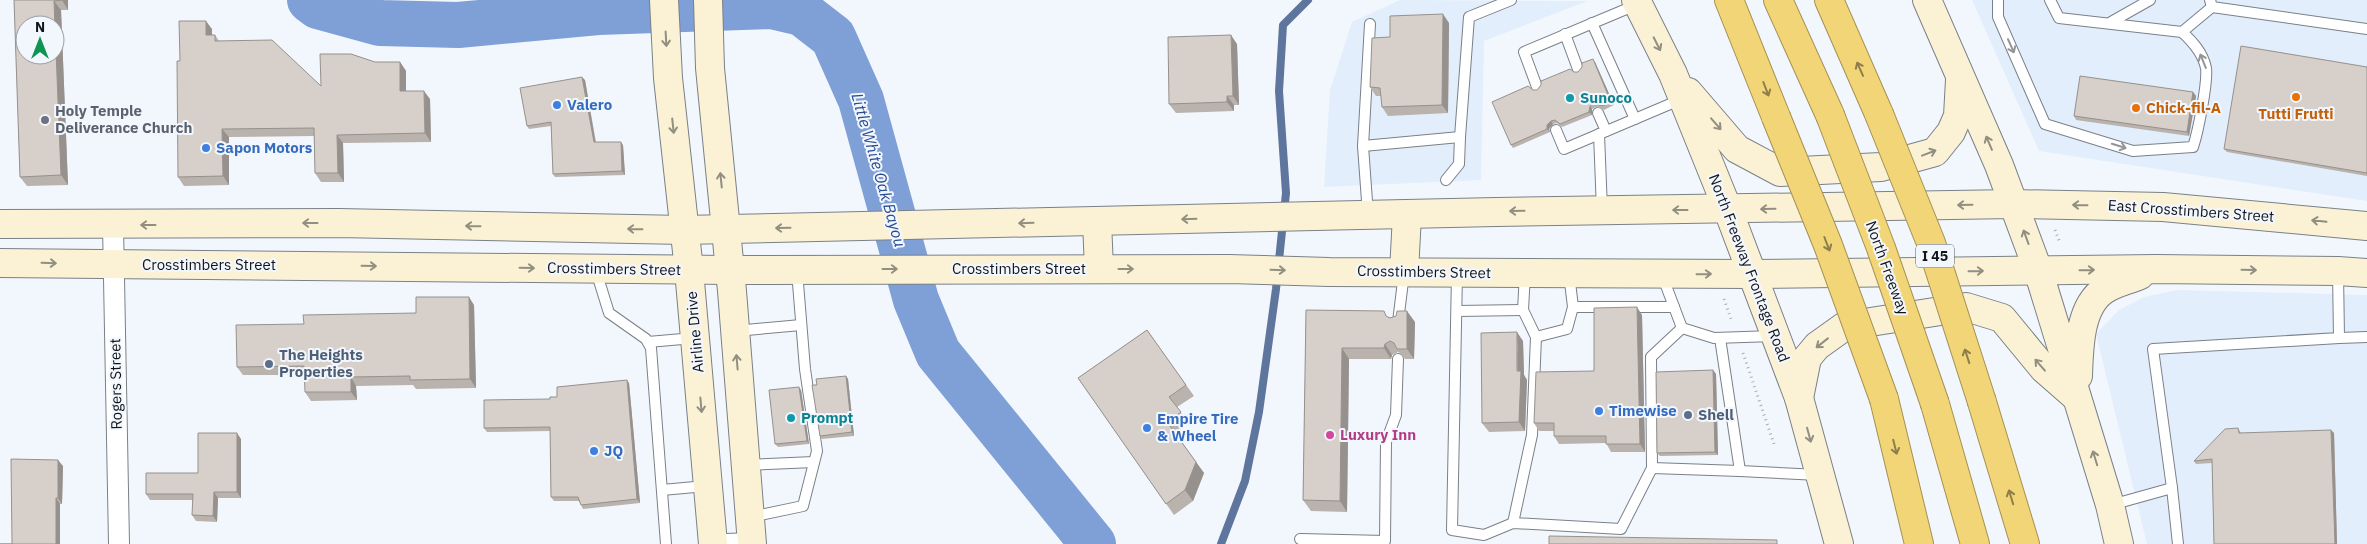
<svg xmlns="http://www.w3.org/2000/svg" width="2367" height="544" font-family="'IBM Plex Sans',sans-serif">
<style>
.built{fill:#e2eefc}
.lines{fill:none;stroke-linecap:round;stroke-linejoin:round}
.stream{stroke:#5e759d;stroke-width:8}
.river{stroke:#7f9fd7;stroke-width:46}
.lane-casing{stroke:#7a8087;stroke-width:12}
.street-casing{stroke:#7a8087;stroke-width:22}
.secondary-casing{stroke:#7a8087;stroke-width:30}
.highway-casing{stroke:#a49155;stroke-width:30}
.path{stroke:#a8acb2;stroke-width:3;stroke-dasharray:1 4;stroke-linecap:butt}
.lane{stroke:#fff;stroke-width:10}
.street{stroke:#fff;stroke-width:20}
.secondary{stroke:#fbf2d6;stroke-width:28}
.highway{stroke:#f2d576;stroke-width:28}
.highway-bridge-casing{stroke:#a49155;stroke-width:30;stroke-linecap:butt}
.highway-bridge{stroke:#f2d576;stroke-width:28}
.wall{fill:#b9b2ad}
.shaded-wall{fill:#96918d}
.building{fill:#d7cfc9;stroke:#96918d;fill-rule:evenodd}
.oneway{stroke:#928e80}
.oneway2{stroke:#949597}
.oneway3{stroke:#8d7e4b}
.food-dot{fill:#e8710a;stroke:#f2f7fe;stroke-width:2}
.culture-dot{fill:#0f9aa8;stroke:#f2f7fe;stroke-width:2}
.shop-dot{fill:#3f7fe0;stroke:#f2f7fe;stroke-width:2}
.worship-dot{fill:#6b7280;stroke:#f2f7fe;stroke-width:2}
.service-dot{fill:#5c6f8a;stroke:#f2f7fe;stroke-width:2}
.hotel-dot{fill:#d1479c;stroke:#f2f7fe;stroke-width:2}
.labels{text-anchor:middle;stroke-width:4;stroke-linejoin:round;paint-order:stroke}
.shield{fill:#f2f7fe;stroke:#55585c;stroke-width:1}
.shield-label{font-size:14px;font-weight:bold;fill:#121417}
.culture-label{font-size:15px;font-weight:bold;fill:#0d838f;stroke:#f2f7fe;text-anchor:start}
.shop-label{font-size:15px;font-weight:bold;fill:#366cbe;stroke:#f2f7fe;text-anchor:start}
.food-label{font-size:15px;font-weight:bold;fill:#c56008;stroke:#f2f7fe;text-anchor:start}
.worship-label{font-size:15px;font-weight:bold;fill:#5b616d;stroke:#f2f7fe;text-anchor:start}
.street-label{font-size:15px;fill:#121417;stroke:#f2f7fe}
.service-label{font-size:15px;font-weight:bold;fill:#4e5e75;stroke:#f2f7fe;text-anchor:start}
.hotel-label{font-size:15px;font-weight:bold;fill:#b23c85;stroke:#f2f7fe;text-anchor:start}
.water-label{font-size:16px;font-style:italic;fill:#284c91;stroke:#f2f7fe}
</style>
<rect width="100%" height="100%" fill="#f2f7fe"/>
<g class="built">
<polygon points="1400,0 1588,1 1484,41 1481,180 1324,187 1330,90 1352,22"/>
<polygon points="1972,0 2367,0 2367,201 2039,151"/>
<polygon points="2178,290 2367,295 2367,544 2147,544 2096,334 2119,310 2144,297"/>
</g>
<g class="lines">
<polyline class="stream" points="1221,544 1245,481 1259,412 1276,289 1286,193 1279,91 1283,25 1308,0"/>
<polyline class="river" points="310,0 318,6 380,23 458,25 598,12 772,6 802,13 833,37 861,100 916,300 938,353 1093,544"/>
<g class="lane-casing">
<g id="lane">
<path d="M1998 0V17L2045 124 2133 151 2193 147C2198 132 2208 82 2206 68 2203 53 2193 42 2182 32L2059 18 2050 0"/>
<polyline points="2210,0 2212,7 2367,29"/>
<polyline points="2111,22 2150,0"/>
<polyline points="1592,23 1635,119"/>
<polyline points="1370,24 1363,146 1460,137 1469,17 1511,0"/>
<polyline points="2182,32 2212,7"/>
<polyline points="1565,34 1578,69"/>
<polyline points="1537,87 1524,52 1636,5"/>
<polyline points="1598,113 1606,131"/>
<polyline points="1556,130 1564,149 1682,99"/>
<polyline points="1599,134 1602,210"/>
<polyline points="1363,146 1368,215"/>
<polyline points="1446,180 1459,164 1460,137"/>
<polyline points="596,271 609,313 646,339 651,348 666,544"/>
<polyline points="1457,274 1452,530 1484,535 1513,523 1621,529 1652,468"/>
<polyline points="1569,274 1573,307 1674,307"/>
<polyline points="1662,275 1682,328 1714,338 1774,336"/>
<polyline points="1457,311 1523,310"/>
<polyline points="1398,322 1404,273"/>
<polyline points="1682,328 1651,357 1652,468 1740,471"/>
<polyline points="735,331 801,325"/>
<polyline points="1536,337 1567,329 1573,307"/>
<polyline points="1720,338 1740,471 1819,475"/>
<polyline points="2339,338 2367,337"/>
<polyline points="648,342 694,338"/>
<polyline points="747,465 814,462"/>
<polyline points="2172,488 2153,349 2339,338 2338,272"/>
<polyline points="662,490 706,486"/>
<polyline points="2111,505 2172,488 2178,544"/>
<polyline points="751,517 803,506 817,451 805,369 797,271"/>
<polyline points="1513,523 1532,435 1536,337 1523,310 1525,273"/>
<polyline points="1300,539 1385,541 1386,442 1396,415 1398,359"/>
</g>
</g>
<g class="street-casing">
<g id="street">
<polyline points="113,225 119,544"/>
<polyline points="726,544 752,543"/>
</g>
</g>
<g class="secondary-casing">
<g id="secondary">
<polyline points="664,0 668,78 689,270 713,544"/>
<polyline points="708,0 710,68 732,291 752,544"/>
<polyline points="1636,0 1673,74 1728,210 1799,398 1839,544"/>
<polyline points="1927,0 1999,165 2038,270 2110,505 2119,544"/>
<polyline points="1688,92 1737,149 1780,172 1881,167 1935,152 1951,132 1958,116 1960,80"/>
<polyline points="1097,221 1099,269"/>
<polyline points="0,224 339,223 684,230 1496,212 2014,204 2163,207 2367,226"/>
<polyline points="0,263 730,270 1229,269 1329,272 1752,274 2156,269 2338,271 2367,273"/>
<polyline points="1404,272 1407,215"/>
<path d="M2078 376C2079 349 2079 307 2104 290 2114 283 2129 280 2140 275"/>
<polyline points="1799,398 1807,358 1817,346 1845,326 1966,307 2002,318 2044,369 2076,397"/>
</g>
</g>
<g class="highway-casing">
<g id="highway">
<polyline points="1729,0 1776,117"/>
<polyline points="1778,0 1830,115"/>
<polyline points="1829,0 1879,114"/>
<polyline points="1884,399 1919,544"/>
<polyline points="1982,402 2025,544"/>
<polyline points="1935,404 1975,544"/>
</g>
</g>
<g class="path">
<polyline points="2055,230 2060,243"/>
<polyline points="1724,299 1731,319"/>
<polyline points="1743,353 1775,447"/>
</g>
<use href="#lane" class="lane"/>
<use href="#street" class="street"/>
<use href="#secondary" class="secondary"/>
<use href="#highway" class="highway"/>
<g class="highway-bridge-casing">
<g id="highway-bridge">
<polyline points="1879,114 1931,243 1982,402"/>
<polyline points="1830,115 1881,248 1935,404"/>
<polyline points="1776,117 1828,245 1884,399"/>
</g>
</g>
<use href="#highway-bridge" class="highway-bridge"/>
</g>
<g class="wall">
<polygon points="14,0 68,0 68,10 61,10 68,185 27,186 20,177"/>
<polygon points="1449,23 1448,113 1388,116 1382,107 1381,96 1376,96 1370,87 1390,37"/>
<polygon points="212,29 212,35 215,35 219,41 321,86 375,62 400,62 406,71 406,91 430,99 431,142 343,143 344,182 321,182 315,173 314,136 229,137 229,185 184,186 178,177"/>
<polygon points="1237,44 1239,105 1234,105 1234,111 1176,113 1169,104"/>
<polygon points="1595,62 1614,105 1604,110 1596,107 1592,109 1592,115 1562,127 1557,123 1553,124 1549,129 1550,132 1513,148 1511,145 1533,90 1537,90 1541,85 1574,72 1578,72"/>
<polygon points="2367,67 2367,176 2227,152 2224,149"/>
<polygon points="585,80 596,142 623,145 625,175 555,177 553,174 551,126 529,129 527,126"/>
<polygon points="2193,92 2196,96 2189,136 2076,120 2074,116"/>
<polygon points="474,305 476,388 416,389 413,385 356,386 357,400 311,401 305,392 305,375 243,375 237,367 304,324 416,313"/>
<polygon points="1306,310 1388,317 1415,322 1414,359 1405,359 1400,353 1398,352 1392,355 1391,359 1349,359 1347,512 1311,511 1303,500"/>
<polygon points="1642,315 1645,452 1611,452 1606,443 1559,444 1554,436 1554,431 1539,431 1534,423 1594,371"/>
<polygon points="1147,330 1194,396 1177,407 1188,423 1175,433 1204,473 1193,501 1174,515 1078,378"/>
<polygon points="1523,341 1524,375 1527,380 1525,431 1489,432 1482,423"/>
<polygon points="1713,370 1716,374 1718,455 1660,456 1657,453"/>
<polygon points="846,376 848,379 854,436 822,439 820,436 817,385"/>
<polygon points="629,383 640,503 583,509 579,501 554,501 551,497 550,431 487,432 484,428 557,397"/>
<polygon points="801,390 809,444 778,447 775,444"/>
<polygon points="2238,428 2241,433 2334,433 2337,544 2214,544 2212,463 2196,464 2194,461"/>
<polygon points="241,439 241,498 218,498 217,522 196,521 192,515 193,500 150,500 146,494 198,473"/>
<polygon points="63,466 62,504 60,504 60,544 12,544"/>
</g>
<g class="shaded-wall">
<polygon points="62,0 68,0 68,10"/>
<polygon points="54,1 61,10 68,185 61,175"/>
<polygon points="1443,14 1449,23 1448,113 1442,105"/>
<polygon points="206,21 212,29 212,44 206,35"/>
<polygon points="1231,35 1237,44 1239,105 1233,96"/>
<polygon points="1593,59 1595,62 1614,105 1611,102"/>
<polygon points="400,62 406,71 406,100 400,91"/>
<polygon points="582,77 585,80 596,146 594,142"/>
<polygon points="424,91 430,99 431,142 425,133"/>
<polygon points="2193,92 2196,96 2189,136 2187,132"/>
<polygon points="1227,96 1234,105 1234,111 1227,102"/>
<polygon points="1590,106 1592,109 1592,115 1589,112"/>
<polygon points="1551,121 1553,124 1549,129 1550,132 1547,129 1547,125"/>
<polygon points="222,129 229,137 229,185 223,176"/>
<polygon points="337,135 343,143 344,182 338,173"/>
<polygon points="621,142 623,145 625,175 622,171"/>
<polygon points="469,297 474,305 476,388 470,379"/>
<polygon points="1637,307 1642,315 1645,452 1640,444"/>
<polygon points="1407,311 1415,322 1414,359 1407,349"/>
<polygon points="1517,332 1523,341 1524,375 1527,380 1525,431 1519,422"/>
<polygon points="1385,344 1392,355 1391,359 1384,348"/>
<polygon points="1342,348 1349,359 1347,512 1340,501"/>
<polygon points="1713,370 1716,374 1718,455 1715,452"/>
<polygon points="846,376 848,379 854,436 852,432"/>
<polygon points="351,377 356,386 357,400 351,392"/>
<polygon points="627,380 629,383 640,503 637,499"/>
<polygon points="799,387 801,390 809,444 807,441"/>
<polygon points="2331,430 2334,433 2337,544 2335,544"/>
<polygon points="237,433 241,439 241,498 237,492"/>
<polygon points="58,460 63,466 62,504 58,498"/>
<polygon points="1196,462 1204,473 1193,501 1185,490"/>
<polygon points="214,492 218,498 217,522 213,516"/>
<polygon points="56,498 60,504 60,544 56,544"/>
</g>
<g class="building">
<path d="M14 0H62L54 1 61 175 20 177ZM25 25H55V55H25Z"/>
<polygon points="1443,14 1442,105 1382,107 1380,88 1370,87 1372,38 1390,37 1390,16"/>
<polygon points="179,21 206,21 206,35 215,35 215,41 272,40 321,86 320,54 351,54 375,62 400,62 400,91 424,91 425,133 337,135 338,173 315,173 314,128 222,129 223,176 178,177 177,61 180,61"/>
<polygon points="1231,35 1233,96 1227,96 1227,102 1169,104 1168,37"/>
<polygon points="2241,46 2367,67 2367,173 2224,149"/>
<polygon points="1593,59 1611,102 1602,106 1593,103 1590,106 1589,112 1560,124 1555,120 1551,121 1547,125 1547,129 1511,145 1492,102 1528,86 1533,90 1537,90 1541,85 1541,81 1570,69 1574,72 1578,72 1582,67 1582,63"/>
<polygon points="2080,76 2193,92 2187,132 2074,116"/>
<polygon points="582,77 594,142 621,142 622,171 553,174 551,122 527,126 520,88"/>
<polygon points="416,297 469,297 470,379 410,380 410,376 351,377 351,392 305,392 304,366 237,367 236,325 304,324 303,315 416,313"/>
<polygon points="1637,307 1640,444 1606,444 1606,436 1554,436 1554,423 1534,423 1536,372 1594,371 1594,308"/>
<polygon points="1306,310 1384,311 1386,316 1390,318 1396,316 1397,311 1407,311 1407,349 1397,349 1394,343 1390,341 1385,344 1384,348 1342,348 1340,501 1303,500"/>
<polygon points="1147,330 1186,385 1169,397 1181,412 1167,422 1196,462 1185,490 1166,504 1078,378"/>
<polygon points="1517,332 1517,371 1521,371 1519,422 1482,423 1481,333"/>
<polygon points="1713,370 1715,452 1657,453 1656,372"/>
<polygon points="846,376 852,432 820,436 812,385 817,385 816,379"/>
<polygon points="627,380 637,499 581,505 578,497 551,497 550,427 484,428 484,400 550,399 550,397 557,397 557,387"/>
<polygon points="799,387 807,441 775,444 769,390"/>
<polygon points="2238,428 2239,433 2331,430 2335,544 2214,544 2212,459 2194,461 2225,429"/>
<polygon points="198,433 237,433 237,492 214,492 213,516 192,515 193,494 146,494 146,473 198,473"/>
<polygon points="11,459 58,460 58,498 56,498 56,544 0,544 12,544"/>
<polygon points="1549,536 1777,540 1777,544 1549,544"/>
</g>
<defs><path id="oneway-shaft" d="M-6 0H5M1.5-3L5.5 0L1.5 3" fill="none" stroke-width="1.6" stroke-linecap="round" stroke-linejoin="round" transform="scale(1.25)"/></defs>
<g class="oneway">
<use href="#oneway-shaft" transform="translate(666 39) rotate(87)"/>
<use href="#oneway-shaft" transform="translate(1657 44) rotate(63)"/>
<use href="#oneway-shaft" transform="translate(1716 124) rotate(49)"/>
<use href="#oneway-shaft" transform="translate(673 126) rotate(84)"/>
<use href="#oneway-shaft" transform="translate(1989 143) rotate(-113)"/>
<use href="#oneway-shaft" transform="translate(1929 153) rotate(-21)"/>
<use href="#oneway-shaft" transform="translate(721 180) rotate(-96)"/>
<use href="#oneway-shaft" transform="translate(1965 205) rotate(179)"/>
<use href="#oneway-shaft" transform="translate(2080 205) rotate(-179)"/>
<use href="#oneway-shaft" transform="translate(1768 209) rotate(179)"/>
<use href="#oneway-shaft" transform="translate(1680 210) rotate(180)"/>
<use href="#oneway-shaft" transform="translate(1517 211) rotate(179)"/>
<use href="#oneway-shaft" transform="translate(1189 219) rotate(178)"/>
<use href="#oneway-shaft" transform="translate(2319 221) rotate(-174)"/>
<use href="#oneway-shaft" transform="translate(310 223) rotate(180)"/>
<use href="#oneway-shaft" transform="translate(1026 223) rotate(178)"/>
<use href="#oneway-shaft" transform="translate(148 225) rotate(180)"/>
<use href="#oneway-shaft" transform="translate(473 226) rotate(-179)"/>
<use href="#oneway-shaft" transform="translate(783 228) rotate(179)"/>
<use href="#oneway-shaft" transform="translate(635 229) rotate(-179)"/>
<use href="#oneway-shaft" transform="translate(2026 237) rotate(-110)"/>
<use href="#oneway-shaft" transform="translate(49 263) rotate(2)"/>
<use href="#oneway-shaft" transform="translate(369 266) rotate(1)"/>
<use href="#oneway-shaft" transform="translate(527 268) rotate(1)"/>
<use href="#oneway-shaft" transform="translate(890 269)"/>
<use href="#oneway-shaft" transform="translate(1126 269)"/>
<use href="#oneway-shaft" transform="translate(1278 270) rotate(2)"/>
<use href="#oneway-shaft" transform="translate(2087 270) rotate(-1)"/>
<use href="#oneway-shaft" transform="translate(2249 270) rotate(1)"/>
<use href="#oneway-shaft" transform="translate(1976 271) rotate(-1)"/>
<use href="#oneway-shaft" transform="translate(1704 274) rotate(-1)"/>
<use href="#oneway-shaft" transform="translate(1822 343) rotate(142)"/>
<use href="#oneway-shaft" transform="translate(737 362) rotate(-95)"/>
<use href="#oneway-shaft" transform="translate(2040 365) rotate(-131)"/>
<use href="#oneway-shaft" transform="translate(701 405) rotate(85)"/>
<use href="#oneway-shaft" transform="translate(1809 435) rotate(75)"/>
<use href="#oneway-shaft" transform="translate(2095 458) rotate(-107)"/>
</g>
<g class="oneway2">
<use href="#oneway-shaft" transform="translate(2011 46) rotate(66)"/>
<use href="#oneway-shaft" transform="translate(2203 61) rotate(-112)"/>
<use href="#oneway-shaft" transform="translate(2119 146) rotate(17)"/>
</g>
<g class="oneway3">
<use href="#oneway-shaft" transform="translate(1860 69) rotate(-114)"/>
<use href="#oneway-shaft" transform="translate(1766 89) rotate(69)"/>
<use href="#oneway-shaft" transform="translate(1827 244) rotate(69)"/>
<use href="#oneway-shaft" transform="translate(1967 356) rotate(-108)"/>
<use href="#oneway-shaft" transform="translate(1895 447) rotate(76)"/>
<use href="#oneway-shaft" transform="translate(2011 497) rotate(-107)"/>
</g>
<g class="food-dot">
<circle cx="2296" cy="97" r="5"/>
<circle cx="2136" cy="108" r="5"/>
</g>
<g class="culture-dot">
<circle cx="1570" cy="98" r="5"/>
<circle cx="791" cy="418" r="5"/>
</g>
<g class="shop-dot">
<circle cx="557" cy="105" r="5"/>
<circle cx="206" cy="148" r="5"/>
<circle cx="1599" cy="411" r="5"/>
<circle cx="1147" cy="428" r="5"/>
<circle cx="594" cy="451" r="5"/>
</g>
<circle class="worship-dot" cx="45" cy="120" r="5"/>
<g class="service-dot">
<circle cx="269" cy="364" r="5"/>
<circle cx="1688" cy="415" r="5"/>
</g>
<circle class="hotel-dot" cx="1330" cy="435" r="5"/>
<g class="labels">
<rect class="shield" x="1916" y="244.5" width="38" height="23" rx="4"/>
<g class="shield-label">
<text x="1935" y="261">I 45</text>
</g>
<g class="culture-label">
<text x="1580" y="103">Sunoco</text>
<text x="801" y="423">Prompt</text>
</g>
<g class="shop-label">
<text x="567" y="110">Valero</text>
<text x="216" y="153">Sapon Motors</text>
<text x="1609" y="416">Timewise</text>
<text x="1157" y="424">Empire Tire<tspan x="1157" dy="17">&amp; Wheel</tspan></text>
<text x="604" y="456">JQ</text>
</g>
<g class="food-label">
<text x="2146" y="113">Chick-fil-A</text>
<text x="2296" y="119" text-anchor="middle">Tutti Frutti</text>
</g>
<g class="worship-label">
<text x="55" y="116">Holy Temple<tspan x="55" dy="17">Deliverance Church</tspan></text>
</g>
<g class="street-label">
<text transform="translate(2191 211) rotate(4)" y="5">East Crosstimbers Street</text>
<text x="209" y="270">Crosstimbers Street</text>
<text transform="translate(1749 268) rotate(69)" y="5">North Freeway Frontage Road</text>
<text transform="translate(1887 268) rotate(70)" y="5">North Freeway</text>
<text transform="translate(614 269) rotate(1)" y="5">Crosstimbers Street</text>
<text x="1019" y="274">Crosstimbers Street</text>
<text transform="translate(1424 272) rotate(1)" y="5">Crosstimbers Street</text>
<text transform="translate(695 332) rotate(-95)" y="5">Airline Drive</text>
<text transform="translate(116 384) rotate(-91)" y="5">Rogers Street</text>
</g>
<g class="service-label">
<text x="279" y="360">The Heights<tspan x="279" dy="17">Properties</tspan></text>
<text x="1698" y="420">Shell</text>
</g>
<g class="hotel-label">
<text x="1340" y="440">Luxury Inn</text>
</g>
<g class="water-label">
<text transform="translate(879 170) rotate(74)" y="6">Little White Oak Bayou</text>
</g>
</g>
<g transform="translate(40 40)"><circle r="24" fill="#f2f7fe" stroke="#989ca2"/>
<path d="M0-4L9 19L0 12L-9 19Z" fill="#0e9453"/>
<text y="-8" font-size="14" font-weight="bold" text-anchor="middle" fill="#121417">N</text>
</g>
</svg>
